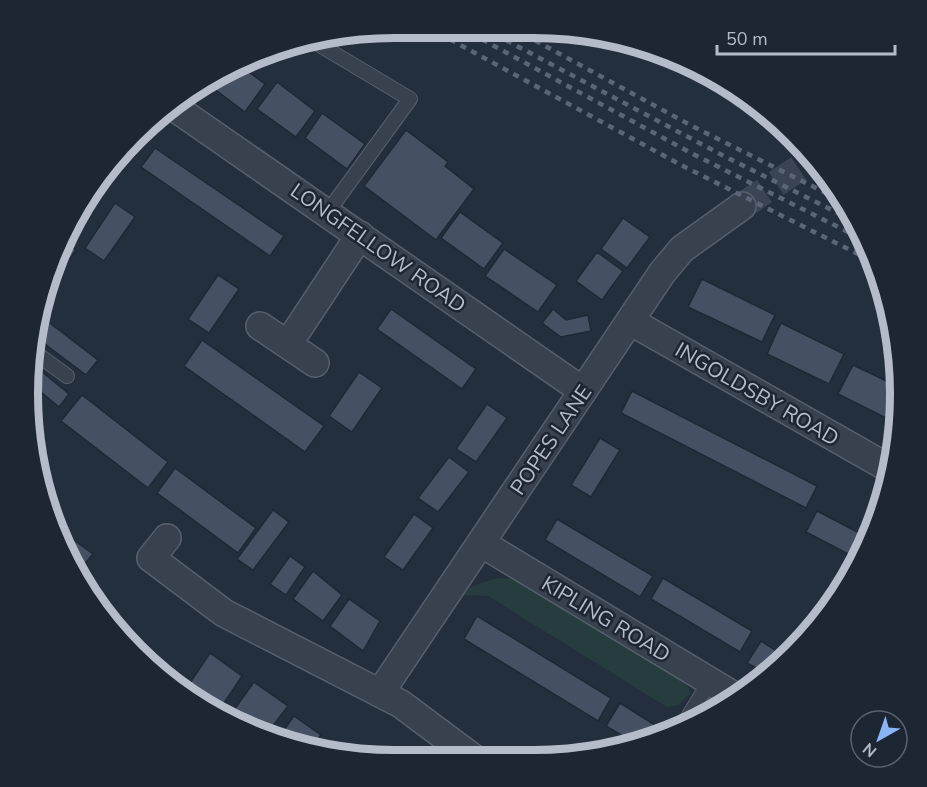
<svg xmlns="http://www.w3.org/2000/svg" width="927" height="787" font-family="'Nunito Sans',sans-serif">
<style>
.green{fill:#263c3f}
.building{fill:#455162;stroke:#1f2835;stroke-width:1.5}
.lines{fill:none;stroke-linecap:round;stroke-linejoin:round}
.street-tunnel{stroke:#3a4453;stroke-width:27;stroke-dasharray:27 14;stroke-linecap:butt}
.lane-casing{stroke:#565f6c;stroke-width:16}
.street-casing{stroke:#565f6c;stroke-width:30}
.lane{stroke:#38414e;stroke-width:14}
.street{stroke:#38414e;stroke-width:27}
.rail{stroke:#5a6575;stroke-width:4.5;stroke-dasharray:6 6;stroke-linecap:butt}
.labels{text-anchor:middle;stroke-width:5;stroke-linejoin:round;paint-order:stroke}
.street-label{font-size:21px;fill:#b4bcc9;stroke:#1d2633}
.rim{fill:none;stroke:#b4bcc9;stroke-width:8}
</style>
<rect width="100%" height="100%" fill="#242f3e"/>
<polygon class="green" points="497,578 515,579 680,678 689,688 690,693 679,705 667,707 488,596 464,595 470,587"/>
<g class="building">
<polygon points="237,63 265,84 245,112 205,82"/>
<polygon points="277,82 315,111 296,137 257,109"/>
<polygon points="322,113 365,144 347,169 305,138"/>
<polygon points="406,130 448,162 445,166 474,189 436,240 364,186"/>
<polygon points="155,148 284,236 270,256 141,167"/>
<polygon points="115,203 135,217 104,261 85,248"/>
<polygon points="460,212 503,243 484,269 441,238"/>
<polygon points="623,218 650,237 627,268 601,249"/>
<polygon points="63,241 76,250 62,270 53,263"/>
<polygon points="504,249 557,285 538,312 485,276"/>
<polygon points="597,252 623,271 602,300 576,281"/>
<polygon points="218,275 239,289 209,333 188,319"/>
<polygon points="702,279 775,315 762,342 688,307"/>
<polygon points="391,309 476,369 462,389 377,329"/>
<polygon points="553,309 566,320 588,315 591,331 561,337 542,323"/>
<polygon points="38,314 98,360 86,375 33,335"/>
<polygon points="781,323 844,354 829,384 767,354"/>
<polygon points="202,340 324,426 305,452 184,366"/>
<polygon points="30,362 69,394 59,407 30,383"/>
<polygon points="853,365 899,387 894,422 838,394"/>
<polygon points="359,372 382,388 352,432 329,416"/>
<polygon points="632,391 817,486 806,508 621,413"/>
<polygon points="82,395 168,462 148,488 61,421"/>
<polygon points="487,404 507,418 476,462 456,449"/>
<polygon points="600,438 620,450 591,497 571,485"/>
<polygon points="449,457 469,472 438,512 418,498"/>
<polygon points="175,468 256,528 238,553 157,493"/>
<polygon points="273,510 289,522 253,570 237,559"/>
<polygon points="817,511 869,538 856,558 806,532"/>
<polygon points="414,514 433,528 403,570 384,557"/>
<polygon points="557,519 653,576 640,597 545,540"/>
<polygon points="52,524 93,554 76,574 55,533"/>
<polygon points="290,556 305,567 286,595 270,584"/>
<polygon points="313,571 342,595 323,621 293,599"/>
<polygon points="663,578 752,631 740,652 651,599"/>
<polygon points="349,599 380,621 363,651 330,626"/>
<polygon points="477,616 611,698 598,721 464,639"/>
<polygon points="126,639 155,664 151,668"/>
<polygon points="761,641 786,657 763,672 747,663"/>
<polygon points="210,653 242,676 222,706 190,683"/>
<polygon points="254,682 288,706 266,735 231,714"/>
<polygon points="620,703 666,732 664,734 631,741 606,726"/>
<polygon points="294,716 321,735 312,748 276,741"/>
<polygon points="587,740 599,747 581,751"/>
</g>
<g class="lines">
<polyline class="street-tunnel" points="742,206 813,159"/>
<g class="lane-casing">
<g id="lane">
<polyline points="308,38 410,99 327,213"/>
<polyline points="30,349 67,376"/>
<polyline points="682,727 710,681"/>
</g>
</g>
<g class="street-casing">
<g id="street">
<polyline points="171,105 583,391"/>
<polyline points="630,321 885,466"/>
<polyline points="260,326 315,363"/>
<polyline points="288,344 360,235"/>
<polyline points="167,538 151,558 224,613 401,704 476,760"/>
<polyline points="481,543 731,694"/>
<polyline points="380,693 662,273 682,249 742,206"/>
</g>
</g>
<use href="#lane" class="lane"/>
<use href="#street" class="street"/>
<g class="rail">
<polyline points="429,28 681,165 874,262"/>
<polyline points="461,28 691,153 864,240"/>
<polyline points="485,29 722,155 852,220"/>
<polyline points="514,29 692,126 838,199"/>
</g>
</g>
<g class="labels">
<g class="street-label">
<text transform="translate(378 248) rotate(35)" y="7">LONGFELLOW ROAD</text>
<text transform="translate(757 394) rotate(30)" y="7">INGOLDSBY ROAD</text>
<text transform="translate(551 440) rotate(-56)" y="7">POPES LANE</text>
<text transform="translate(606 619) rotate(31)" y="7">KIPLING ROAD</text>
</g>
</g>
<path d="M0 0H927V787H0ZM394 38H534A356 356 0 0 1 890 394V394A356 356 0 0 1 534 750H394A356 356 0 0 1 38 394V394A356 356 0 0 1 394 38Z" fill="#1d2633" fill-rule="evenodd"/>
<path class="rim" d="M394 38H534A356 356 0 0 1 890 394V394A356 356 0 0 1 534 750H394A356 356 0 0 1 38 394V394A356 356 0 0 1 394 38Z"/>
<g transform="translate(879 739) rotate(220)"><circle r="28" fill="#1d2633" stroke="#59626f" stroke-width="1.5"/>
<path d="M0-4.5L10 22L0 15L-10 22Z" fill="#8ab4f8"/>
<text y="-9" font-size="16" font-weight="bold" text-anchor="middle" fill="#b4bcc9">N</text>
</g>
<path d="M717 45v9h178v-9" fill="none" stroke="#b4bcc9" stroke-width="3"/>
<text x="726" y="45" font-size="18" fill="#b4bcc9" stroke="#1d2633" stroke-width="4.5" paint-order="stroke">50 m</text>
</svg>
